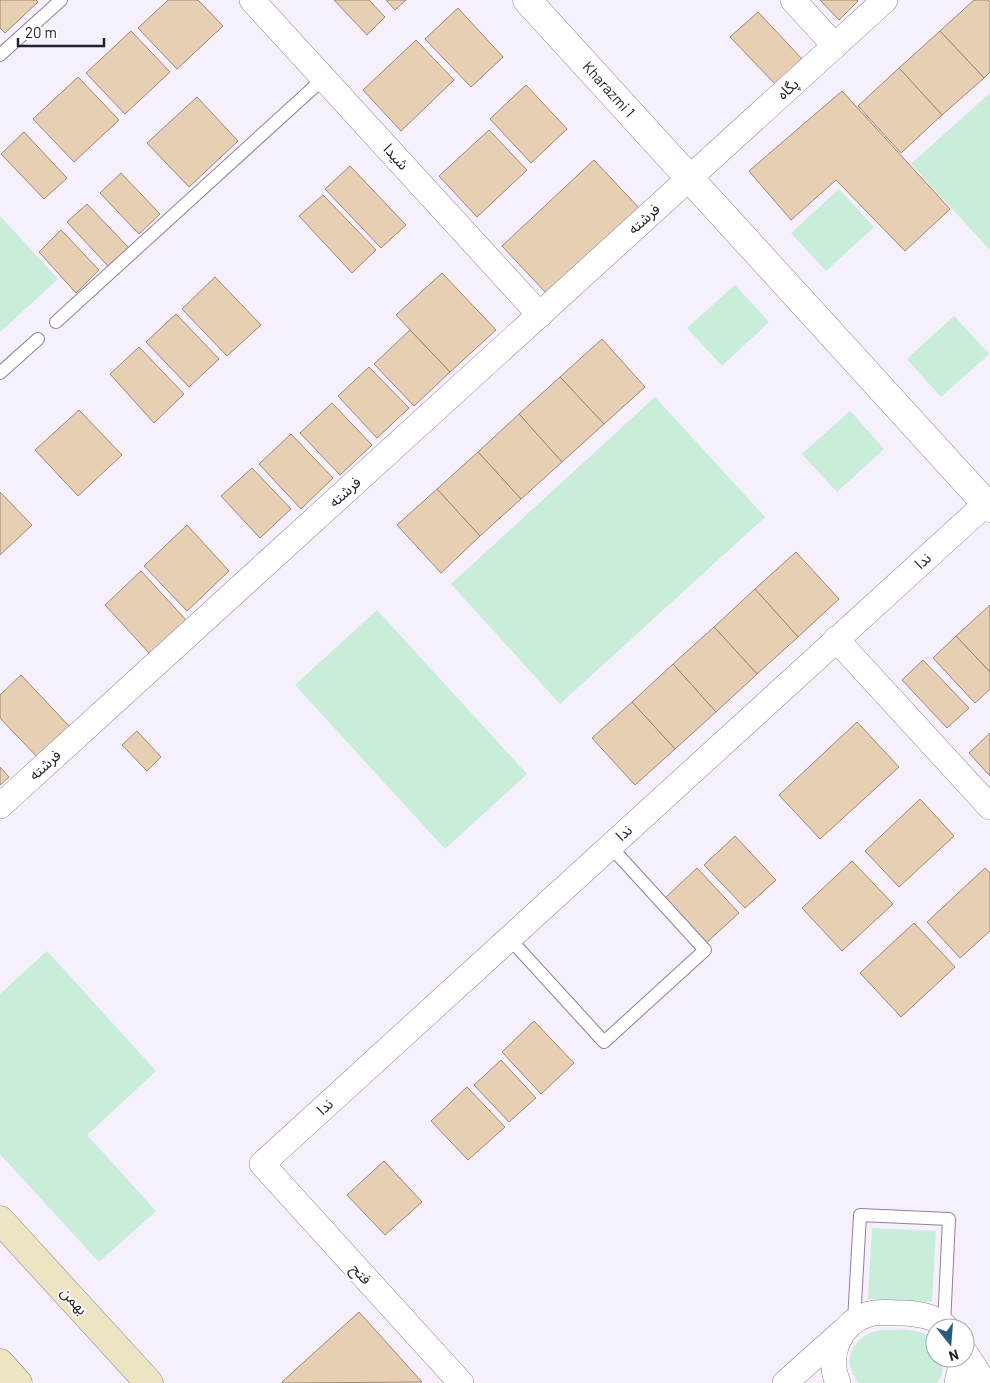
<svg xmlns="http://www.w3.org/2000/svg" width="990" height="1383" font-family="Barlow,'Noto Sans Arabic',sans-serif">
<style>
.green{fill:#c8edd8}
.building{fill:#e7cfb4;stroke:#9f896f}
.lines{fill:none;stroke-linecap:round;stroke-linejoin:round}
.service-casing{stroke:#8f809d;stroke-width:14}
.minor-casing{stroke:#8f809d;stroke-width:26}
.tertiary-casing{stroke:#8f809d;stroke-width:29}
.secondary-casing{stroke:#8f809d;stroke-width:29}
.service{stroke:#fff;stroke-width:12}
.minor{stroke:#fff;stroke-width:25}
.tertiary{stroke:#fff;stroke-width:28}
.secondary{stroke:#ece4c2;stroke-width:28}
.labels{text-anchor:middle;stroke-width:4;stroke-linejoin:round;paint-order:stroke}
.street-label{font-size:15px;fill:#26202c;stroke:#fff}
</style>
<rect width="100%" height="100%" fill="#f6effc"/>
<g class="green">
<polygon points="990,93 990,250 911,164"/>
<polygon points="839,189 874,227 826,271 791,233"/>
<polygon points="0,216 58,279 0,332"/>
<polygon points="735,285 769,322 722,366 687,328"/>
<polygon points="954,316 989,354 941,397 907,359"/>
<polygon points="655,397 765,517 560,704 451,584"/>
<polygon points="850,411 884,449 837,492 802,454"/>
<polygon points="377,610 527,774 445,849 295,685"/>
<polygon points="47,951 156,1071 87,1135 156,1211 99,1262 0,1154 0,994"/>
<polygon points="872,1228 936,1231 932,1302 868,1299"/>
<path d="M884 1330C901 1330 923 1327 935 1341V1358H943L942 1374 937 1383H859C838 1359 856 1332 884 1330Z"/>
</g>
<g class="building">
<polygon points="0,0 36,0 38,2 5,33 0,28"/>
<polygon points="168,0 198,0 223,26 177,69 138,28"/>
<polygon points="334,0 369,0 385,17 367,35"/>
<polygon points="386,0 406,0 395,10"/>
<polygon points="820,0 857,0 858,1 839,20"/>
<polygon points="974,0 988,0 990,2 990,72 984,78 940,31"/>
<polygon points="458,8 503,57 471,87 425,39"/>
<polygon points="758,12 803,60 776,85 730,37"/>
<polygon points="131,31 170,72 125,114 86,73"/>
<polygon points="940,31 984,78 942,115 899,68"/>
<polygon points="416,40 454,80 401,131 363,90"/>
<polygon points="899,68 942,115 901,153 858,106"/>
<polygon points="78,77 119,120 74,162 33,119"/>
<polygon points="526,85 567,129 531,163 490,119"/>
<polygon points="842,91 950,209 905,251 836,180 791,220 749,171"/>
<polygon points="197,97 238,141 189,187 147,143"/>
<polygon points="489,130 527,170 477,217 439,176"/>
<polygon points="24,132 67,178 44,199 1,154"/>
<polygon points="594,160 640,209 548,295 502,246"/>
<polygon points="350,166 406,225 381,248 325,189"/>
<polygon points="121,173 160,214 139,234 100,193"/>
<polygon points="323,195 376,250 352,273 299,216"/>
<polygon points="87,204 129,248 109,267 67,222"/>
<polygon points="61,230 99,270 76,293 39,252"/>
<polygon points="442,273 496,330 450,372 396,315"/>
<polygon points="215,277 261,325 227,356 182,309"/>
<polygon points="176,314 219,359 189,387 146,342"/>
<polygon points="410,330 450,372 414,406 374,364"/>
<polygon points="602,339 645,387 604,424 560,377"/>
<polygon points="139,347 184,394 154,423 110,374"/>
<polygon points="369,367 409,408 377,438 338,396"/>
<polygon points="560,377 604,424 562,462 519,414"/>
<polygon points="332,403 372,445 340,475 300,433"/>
<polygon points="79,410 122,455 78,496 35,450"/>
<polygon points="519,414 562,462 521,499 478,452"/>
<polygon points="291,434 333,478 301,509 259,464"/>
<polygon points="478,452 521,499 480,536 437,489"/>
<polygon points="252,468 291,509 260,538 221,496"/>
<polygon points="437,489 480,536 441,573 397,525"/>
<polygon points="0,492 32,525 0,555"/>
<polygon points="187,525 229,571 187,611 144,566"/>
<polygon points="796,552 839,599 798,637 755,589"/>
<polygon points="141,571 186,620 150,654 105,605"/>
<polygon points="755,589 798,637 757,674 714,627"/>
<polygon points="990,605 990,672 956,636"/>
<polygon points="714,627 757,674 716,712 673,664"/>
<polygon points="956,636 990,672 990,689 975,703 933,658"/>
<polygon points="923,660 969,708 947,728 902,680"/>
<polygon points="673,664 716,712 675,749 632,702"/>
<polygon points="21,675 71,728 38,758 0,718 0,695"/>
<polygon points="632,702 675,749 635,785 592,738"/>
<polygon points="857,722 899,767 820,839 779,795"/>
<polygon points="137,731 161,757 147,771 122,745"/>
<polygon points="990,733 990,776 969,753"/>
<polygon points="0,767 9,777 0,785"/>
<polygon points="920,799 954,836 899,887 865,851"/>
<polygon points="735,836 776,880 745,908 704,865"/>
<polygon points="852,861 893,904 842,951 802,908"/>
<polygon points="697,868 739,913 706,943 664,899"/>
<polygon points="985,868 990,873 990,931 960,958 927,922"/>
<polygon points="914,923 955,967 901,1017 860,973"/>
<polygon points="534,1021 574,1063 541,1094 502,1052"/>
<polygon points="501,1060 536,1098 509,1122 474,1085"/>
<polygon points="467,1087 505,1127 468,1160 431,1121"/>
<polygon points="384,1161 422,1202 385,1235 347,1195"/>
<polygon points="359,1312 422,1382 283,1383 282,1382"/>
</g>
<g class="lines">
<g class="service-casing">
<g id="service">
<polyline points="0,55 61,0"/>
<polyline points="56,322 324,78"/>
<polyline points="0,373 38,339"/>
<polyline points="509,938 604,1042 705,950 610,846"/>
<polyline points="854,1321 860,1215 949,1219 944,1325"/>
</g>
</g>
<g class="minor-casing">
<g id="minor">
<polyline points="252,0 540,315"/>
<polyline points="793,0 835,46"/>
<polyline points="836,639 990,807"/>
<polyline points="0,806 885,0"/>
<polyline points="965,1353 985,1383"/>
<polyline points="461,1383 262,1164 990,500"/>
<polyline points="785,1383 842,1332"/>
<path d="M838 1383C826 1356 839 1323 869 1314 879 1311 892 1313 904 1313 920 1314 935 1316 947 1328"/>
<polyline points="957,1383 961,1365 961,1358"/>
</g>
</g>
<g class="tertiary-casing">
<g id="tertiary">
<path id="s1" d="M527 0 990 508"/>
</g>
</g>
<g class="secondary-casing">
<g id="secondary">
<polyline points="0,1220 149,1383"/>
<polyline points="0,1363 18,1383"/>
</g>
</g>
<use href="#service" class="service"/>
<use href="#minor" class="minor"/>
<use href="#tertiary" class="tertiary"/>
<use href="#secondary" class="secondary"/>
</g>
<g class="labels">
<g class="street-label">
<text dy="5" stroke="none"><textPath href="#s1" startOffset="121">Kharazmi 1</textPath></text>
<text transform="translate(788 89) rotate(-42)" y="5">پگاه</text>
<text transform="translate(396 157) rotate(48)" y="5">شیدا</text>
<text transform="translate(644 219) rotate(-42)" y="5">فرشته</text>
<text transform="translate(345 492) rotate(-42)" y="5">فرشته</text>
<text transform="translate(923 561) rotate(-42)" y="5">ندا</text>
<text transform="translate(45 765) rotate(-42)" y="5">فرشته</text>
<text transform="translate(624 833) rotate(-42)" y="5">ندا</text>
<text transform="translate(325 1107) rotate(-43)" y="5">ندا</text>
<text transform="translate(361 1274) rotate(48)" y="5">فتح</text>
<text transform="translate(74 1301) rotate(48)" y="5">بهمن</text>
</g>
</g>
<g transform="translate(950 1343) rotate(163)"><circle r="24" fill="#ffffff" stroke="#a8a6ab"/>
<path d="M0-4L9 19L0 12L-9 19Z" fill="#285d79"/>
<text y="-8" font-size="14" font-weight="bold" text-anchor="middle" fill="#26202c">N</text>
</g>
<path d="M18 38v8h86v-8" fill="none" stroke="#26202c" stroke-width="2.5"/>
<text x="25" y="38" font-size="15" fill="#26202c" stroke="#ffffff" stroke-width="4" paint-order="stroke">20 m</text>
</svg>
